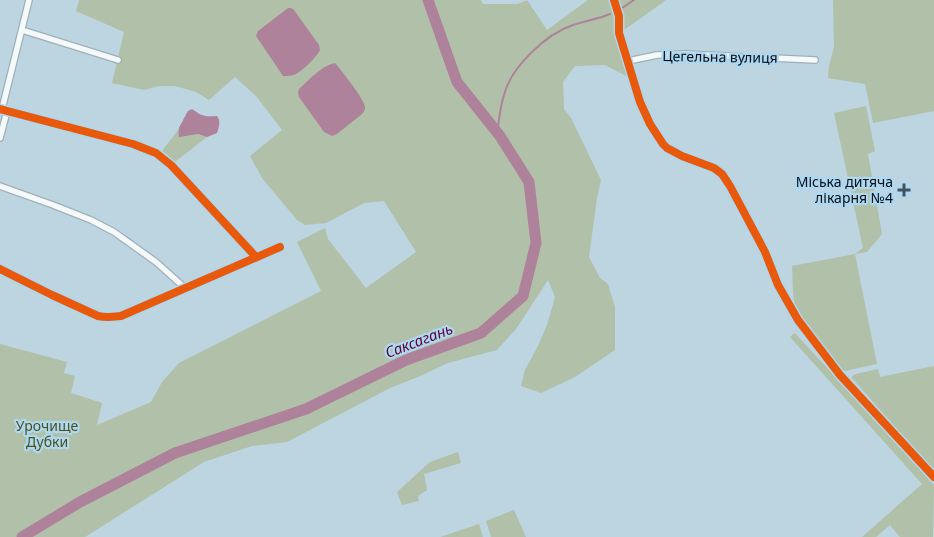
<svg xmlns="http://www.w3.org/2000/svg" width="934" height="537" font-family="'Noto Sans',sans-serif">
<style>
.green{fill:#b1c0a8}
.water{fill:#ae829a}
.lines{fill:none;stroke-linecap:round;stroke-linejoin:round}
.stream{stroke:#ae829a;stroke-width:2}
.river{stroke:#ae829a;stroke-width:11}
.minor-casing{stroke:#9eb0ba;stroke-width:8}
.minor{stroke:#f5f9fa;stroke-width:5.5}
.cycleway-casing{stroke:#aed7f0;stroke-width:11}
.cycleway{stroke:#e8590c;stroke-width:8}
.poi-dot{fill:#43535e;stroke:#aed7f0;stroke-width:2}
.labels{text-anchor:middle;stroke-width:4.5;stroke-linejoin:round;paint-order:stroke}
.street-label{font-size:14px;fill:#020e17;stroke:#aed7f0}
.poi-label{font-size:14px;fill:#020e17;stroke:#aed7f0;text-anchor:end}
.park-label{font-size:14px;fill:#4c5219;stroke:#aed7f0}
.water-label{font-size:15px;font-style:italic;fill:#5e0035;stroke:#aed7f0}
</style>
<rect width="100%" height="100%" fill="#bdd4e1"/>
<g class="green">
<polygon points="79,0 481,0 483,4 518,4 527,0 547,30 588,0 666,0 620,33 632,79 605,65 575,66 563,82 564,109 571,118 601,180 597,198 589,257 600,278 608,284 615,307 615,350 575,377 541,393 521,386 525,370 538,346 547,325 555,297 548,280 516,329 497,350 448,363 418,377 390,388 287,442 252,446 204,462 85,537 0,537 0,344 67,362 64,373 75,376 71,393 102,403 97,425 151,402 162,382 179,363 321,291 297,242 325,228 328,239 366,288 416,252 384,201 364,203 326,223 305,225 297,220 262,178 250,156 282,130 256,96 235,77 209,100 196,92 175,86 159,86 144,90 112,83 124,32 76,11"/>
<polygon points="833,0 934,0 934,111 873,123 865,84 828,78 829,66 834,47"/>
<path d="M866 106 875 151 868 154 882 234 867 252 855 254 877 364 845 371C843 370 842 371 841 370 833 366 799 318 796 310 792 296 793 280 792 266L855 254 863 248 834 113Z"/>
<polygon points="178,130 179,136 180,137 198,134 207,137 171,165 159,155"/>
<polygon points="795,333 934,485 933,537 900,537 890,525 876,537 862,537 922,484 790,337"/>
<polygon points="934,366 934,471 852,378 852,376 856,374 878,369 880,377"/>
<polygon points="458,452 461,463 424,474 427,490 418,496 419,501 402,505 397,492 430,462"/>
<polygon points="514,510 526,537 491,537 486,521"/>
<polygon points="479,524 483,537 440,537"/>
</g>
<g class="water">
<path d="M288 8H291L294 10 319 45 320 50C316 58 303 70 296 74 292 76 287 76 283 76L256 36 258 31Z"/>
<path d="M335 63C341 70 365 100 365 107 365 111 364 111 362 114L337 134 332 136 324 132 299 97 298 92 299 89C309 80 321 66 335 63Z"/>
<path d="M192 109C196 111 198 114 202 115 207 117 212 116 217 116 221 121 219 127 217 133L207 137 198 134 180 137H179C177 126 181 126 184 118 186 116 186 113 188 111Z"/>
</g>
<g class="lines">
<g class="stream">
<polyline points="622,8 634,0"/>
<path d="M497 133C499 121 500 107 504 95 511 67 546 34 573 25 585 21 598 19 610 14"/>
</g>
<polyline class="river" points="22,537 80,502 175,453 306,409 406,360 481,333 523,296 536,243 529,182 500,136 457,82 428,0"/>
<g class="minor-casing">
<g id="minor">
<polyline points="614,0 619,16 619,33 640,102 650,124 663,144 667,148 682,156 714,168 722,174 730,186 765,252 778,285 798,320 840,375 934,477"/>
<polyline points="22,30 118,60"/>
<polyline points="628,61 657,55 685,54 815,60"/>
<polyline points="0,109 133,144 156,153 171,165 256,257"/>
<polyline points="2,109 29,0"/>
<polyline points="0,138 7,111"/>
<polyline points="0,186 53,205 91,220 114,232 156,262 185,288"/>
<path d="M0 269 52 295 98 316C106 318 112 317 121 316L280 247"/>
</g>
</g>
<use href="#minor" class="minor"/>
<g class="cycleway-casing">
<g id="cycleway">
<polyline points="614,0 619,16 619,33 640,102 650,124 663,144 667,148 682,156 714,168 722,174 730,186 765,252 778,285 798,320 840,375 934,477"/>
<polyline points="0,109 133,144 156,153 171,165 256,257"/>
<path d="M0 269 52 295 98 316C106 318 112 317 121 316L280 247"/>
</g>
</g>
<use href="#cycleway" class="cycleway"/>
</g>
<path class="poi-dot" d="M901.5 182.5h5v5h5v5h-5v5h-5v-5h-5v-5h5z"/>
<g class="labels">
<g class="street-label">
<text transform="translate(720 57) rotate(1)" y="5">Цегельна вулиця</text>
</g>
<g class="poi-label">
<text x="893" y="187">Міська дитяча<tspan x="893" dy="16">лікарня №4</tspan></text>
</g>
<g class="park-label">
<text x="47" y="431">Урочище<tspan x="47" dy="16">Дубки</tspan></text>
</g>
<g class="water-label">
<text transform="translate(419 341) rotate(-21)" y="5">Саксагань</text>
</g>
</g>
</svg>
